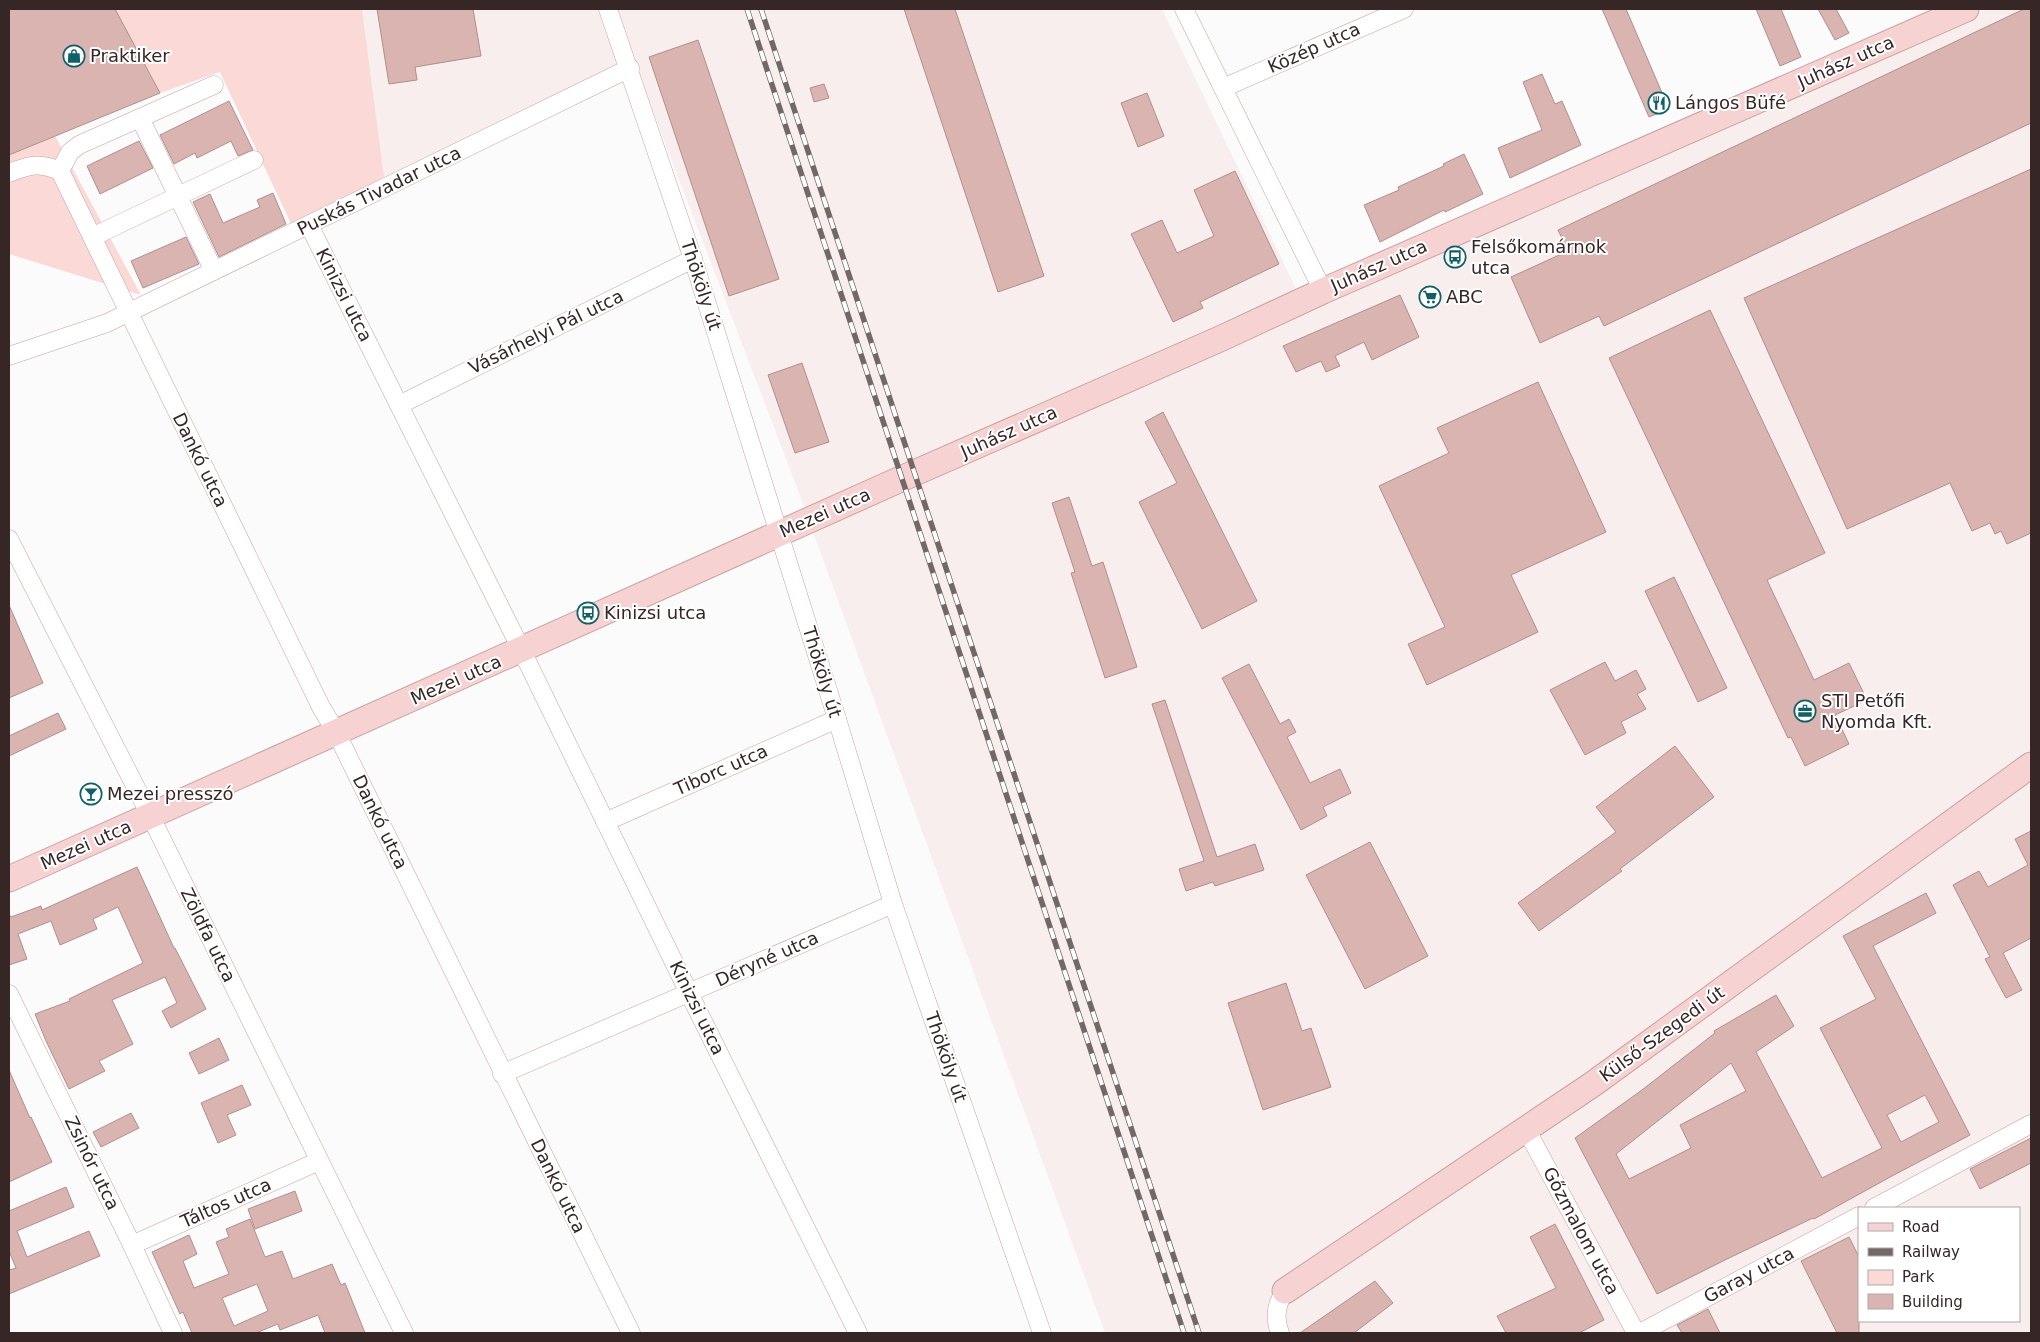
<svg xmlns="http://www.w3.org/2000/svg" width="2040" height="1342" font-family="'DejaVu Sans',sans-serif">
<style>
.built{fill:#f8eeed;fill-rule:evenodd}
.green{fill:#fad9d7}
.building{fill:#dab4b1;stroke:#b28e8b;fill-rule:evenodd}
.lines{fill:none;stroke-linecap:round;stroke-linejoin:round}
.street-casing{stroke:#c7a29f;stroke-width:19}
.secondary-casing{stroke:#c7a29f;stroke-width:27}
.street{stroke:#fff;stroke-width:18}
.secondary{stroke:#f6d3d2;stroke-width:25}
.rail-casing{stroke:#736868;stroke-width:5.5}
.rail{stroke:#fff;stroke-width:4;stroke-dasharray:11;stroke-linecap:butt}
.labels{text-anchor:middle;stroke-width:4;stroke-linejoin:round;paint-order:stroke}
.street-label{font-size:18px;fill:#362726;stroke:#fff}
.poi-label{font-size:18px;fill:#362726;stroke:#fff;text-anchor:start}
</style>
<rect width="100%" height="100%" fill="#fbfbfb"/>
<path class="built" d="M362 9H1162L1300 297 1929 9H2031V1333H1105L793 477 636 67 384 177ZM1859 1208H2019V1321H1859Z"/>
<g class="green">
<polygon points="115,9 362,9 384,177 293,228 220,72 160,93"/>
<polygon points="55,136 141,295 9,254 9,155"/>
</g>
<g class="building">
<polygon points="9,9 115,9 160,93 9,155"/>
<polygon points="377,9 473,9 481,56 415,67 417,80 389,84"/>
<polygon points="904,9 955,9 1044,276 998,292"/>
<polygon points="1602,9 1626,9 1669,109 1649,117"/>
<polygon points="1756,9 1781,9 1801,57 1780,66"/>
<polygon points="1818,9 1836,9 1849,33 1835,40"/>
<polygon points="2024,9 2031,9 2031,123 1604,326 1599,316 1540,343 1511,277 1568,251 1558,230"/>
<polygon points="698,40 779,279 729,296 649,57"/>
<polygon points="1542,74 1555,104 1562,101 1581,145 1510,178 1498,148 1542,130 1523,82"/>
<polygon points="824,84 829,98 814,102 810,88"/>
<polygon points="1147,93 1164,136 1138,147 1121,103"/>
<polygon points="229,101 253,150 238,156 231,141 197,158 195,153 174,164 160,135"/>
<polygon points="139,141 153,168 100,194 87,166"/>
<polygon points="1464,154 1483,194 1445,212 1444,210 1380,242 1364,205 1399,190 1398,187 1444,166 1443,164"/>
<polygon points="2031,169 2031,533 2007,544 2001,531 1995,534 1990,523 1972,531 1950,483 1847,529 1744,298"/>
<polygon points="1235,171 1279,264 1200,302 1203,308 1173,322 1131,234 1162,220 1177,253 1214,236 1194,190"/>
<polygon points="273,193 286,224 219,257 193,202 210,194 223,223 260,207 257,200"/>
<polygon points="186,237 199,264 143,288 131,261"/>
<polygon points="1400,295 1419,337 1372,360 1364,342 1335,356 1340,366 1326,372 1321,361 1296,372 1283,346"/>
<polygon points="1710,310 1825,553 1767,580 1814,680 1849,663 1867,700 1835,715 1849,744 1805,766 1791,737 1788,738 1609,358"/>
<polygon points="802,363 829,442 795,453 768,375"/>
<polygon points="1538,382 1606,532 1511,575 1538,632 1427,685 1408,644 1445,627 1379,486 1449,453 1437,428"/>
<polygon points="1163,412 1257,601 1202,629 1139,502 1177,483 1145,422"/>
<polygon points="1069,497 1092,566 1103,562 1137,667 1105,678 1071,573 1075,572 1052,503"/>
<polygon points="1674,577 1727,688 1698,702 1645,591"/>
<polygon points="9,605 43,683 9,698"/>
<polygon points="1605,662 1615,681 1636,670 1646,689 1637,694 1646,709 1621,722 1626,733 1585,755 1550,690"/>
<polygon points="1249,664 1280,724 1289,719 1296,732 1287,737 1310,783 1340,769 1351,793 1323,807 1327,816 1301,830 1222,678"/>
<polygon points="1165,700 1217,857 1255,844 1264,870 1215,886 1213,882 1186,891 1179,869 1204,861 1152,704"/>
<polygon points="58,713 66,729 9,756 9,736"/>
<polygon points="1675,746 1714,797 1620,869 1622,871 1539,931 1518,903 1616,832 1596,807"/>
<polygon points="2031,831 2031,938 2003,953 2022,990 2006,998 1985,959 1990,957 1953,885 1979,871 1988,887 2028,865 2015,839"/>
<polygon points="1370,842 1428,956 1365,989 1306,875"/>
<polygon points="137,867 174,948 175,948 206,1009 171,1028 162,1011 177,1003 165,977 112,1000 133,1044 99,1061 105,1071 69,1089 46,1041 35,1014 70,1001 69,999 143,963 118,907 93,919 97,929 60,945 51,921 18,934 27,959 9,965 9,914 11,917 41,906 42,910"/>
<path d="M1926 893 1936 913 1873 946 1970 1135 1892 1176 1814 1219 1813 1218 1729 1258 1657 1294 1575 1138 1642 1090 1715 1033 1714 1031 1776 995 1794 1026 1756 1052 1822 1178 1882 1148 1820 1028 1876 999 1843 936ZM1731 1063 1746 1091 1680 1125 1691 1148 1629 1179 1616 1154ZM1925 1095 1939 1122 1901 1142 1887 1115Z"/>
<polygon points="1286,983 1302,1031 1311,1028 1331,1087 1263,1110 1228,1003"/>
<polygon points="219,1038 229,1060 199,1074 189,1053"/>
<polygon points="9,1070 30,1118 31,1117 52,1162 9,1182"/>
<polygon points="242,1085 251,1105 227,1115 236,1135 218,1143 201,1103"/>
<polygon points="131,1113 139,1128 101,1147 93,1132"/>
<polygon points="2031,1138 2031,1163 1980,1189 1970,1169"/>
<polygon points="66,1187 74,1207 17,1231 27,1257 89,1231 100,1256 9,1294 9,1270 16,1268 9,1251 9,1211"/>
<polygon points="295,1191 302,1211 255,1229 248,1209"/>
<path d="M250 1219 265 1257 282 1251 293 1279 332 1264 341 1285 345 1283 365 1333H325L318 1315 280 1330 278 1324 256 1333H192L183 1312 180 1314 152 1252 189 1235 197 1254 183 1261 194 1288 229 1274 216 1242 229 1237 226 1229ZM257 1284 268 1311 234 1326 222 1298Z"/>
<polygon points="1555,1224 1604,1320 1579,1333 1506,1333 1497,1316 1556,1288 1530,1237"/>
<polygon points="1849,1237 1859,1257 1859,1333 1837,1333 1801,1261"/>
<polygon points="1375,1281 1393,1303 1354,1333 1300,1333"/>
<polygon points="1708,1309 1720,1333 1682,1333 1677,1325"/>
</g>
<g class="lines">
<g class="street-casing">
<g id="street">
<polyline points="608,9 693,259 837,719 893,904 1042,1333"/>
<polyline points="1184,9 1323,291"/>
<polyline points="1223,88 1404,9"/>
<polyline points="140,118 214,271"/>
<polyline points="60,171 70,152 79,145 214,85"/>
<path d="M9 173C29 165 39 162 60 171L321 707 336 732 631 1333"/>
<polyline points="309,225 522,651 689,993 858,1333"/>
<polyline points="92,237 254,160"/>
<polyline points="9,356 107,323 630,68"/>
<polyline points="399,405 693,259"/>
<polyline points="9,539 151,817 404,1333"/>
<polyline points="605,822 837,719"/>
<polyline points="9,994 132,1245 173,1333"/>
<polyline points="502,1074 893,904"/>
<polyline points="1526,1129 1636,1333"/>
<polyline points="1874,1208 2031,1124"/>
<polyline points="132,1245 319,1161"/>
<path d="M1280 1333C1274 1318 1276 1304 1285 1291"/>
<polyline points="1640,1333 1859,1216"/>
</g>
</g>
<g class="secondary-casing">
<g id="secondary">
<polyline points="9,879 903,478 1222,338 1323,291 1966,9"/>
<polyline points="1285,1291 1593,1084 2031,765"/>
</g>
</g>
<use href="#street" class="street"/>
<use href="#secondary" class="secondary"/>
<g class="rail-casing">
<g id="rail">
<polyline points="747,9 1184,1333"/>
<polyline points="761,9 1199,1333"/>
</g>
</g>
<use href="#rail" class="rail"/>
</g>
<defs>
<g id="shop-ring" transform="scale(1.125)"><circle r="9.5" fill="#fff" stroke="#106167" stroke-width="1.5"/><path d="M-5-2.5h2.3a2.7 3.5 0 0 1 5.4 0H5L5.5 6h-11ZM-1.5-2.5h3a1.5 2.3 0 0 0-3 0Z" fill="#106167"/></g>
<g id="restaurant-ring" transform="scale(1.125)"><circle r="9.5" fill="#fff" stroke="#106167" stroke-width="1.5"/><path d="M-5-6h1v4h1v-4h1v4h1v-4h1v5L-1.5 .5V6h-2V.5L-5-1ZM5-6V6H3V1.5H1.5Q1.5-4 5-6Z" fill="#106167"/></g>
<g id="bus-ring" transform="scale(1.125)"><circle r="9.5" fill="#fff" stroke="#106167" stroke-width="1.5"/><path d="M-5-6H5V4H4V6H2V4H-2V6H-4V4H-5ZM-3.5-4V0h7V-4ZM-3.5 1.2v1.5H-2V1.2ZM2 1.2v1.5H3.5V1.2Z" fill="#106167"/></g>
<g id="supermarket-ring" transform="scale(1.125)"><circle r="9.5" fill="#fff" stroke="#106167" stroke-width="1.5"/><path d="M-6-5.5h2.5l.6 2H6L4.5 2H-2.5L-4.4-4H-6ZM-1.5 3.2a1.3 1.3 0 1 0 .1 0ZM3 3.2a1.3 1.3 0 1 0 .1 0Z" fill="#106167"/></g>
<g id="office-ring" transform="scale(1.125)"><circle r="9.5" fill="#fff" stroke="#106167" stroke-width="1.5"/><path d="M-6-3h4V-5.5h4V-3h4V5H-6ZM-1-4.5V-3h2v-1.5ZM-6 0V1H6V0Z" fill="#106167"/></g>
<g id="bar-ring" transform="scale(1.125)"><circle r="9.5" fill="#fff" stroke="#106167" stroke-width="1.5"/><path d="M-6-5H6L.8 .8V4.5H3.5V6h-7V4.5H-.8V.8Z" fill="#106167"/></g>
</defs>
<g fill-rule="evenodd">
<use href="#shop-ring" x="74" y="56"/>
<use href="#restaurant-ring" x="1659" y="103"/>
<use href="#bus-ring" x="1455" y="257"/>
<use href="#supermarket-ring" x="1430" y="297"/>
<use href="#bus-ring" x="588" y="613"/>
<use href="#office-ring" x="1805" y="711"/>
<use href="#bar-ring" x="91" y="794"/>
</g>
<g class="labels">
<g class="street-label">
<text transform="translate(1314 48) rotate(-24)" y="6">Közép utca</text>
<text transform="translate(1846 62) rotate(-24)" y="6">Juhász utca</text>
<text transform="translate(379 191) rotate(-26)" y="6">Puskás Tivadar utca</text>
<text transform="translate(1379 266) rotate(-24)" y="6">Juhász utca</text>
<text transform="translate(701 285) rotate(72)" y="6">Thököly út</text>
<text transform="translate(344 295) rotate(63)" y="6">Kinizsi utca</text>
<text transform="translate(546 332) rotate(-26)" y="6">Vásárhelyi Pál utca</text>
<text transform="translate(1009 432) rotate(-24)" y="6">Juhász utca</text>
<text transform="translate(200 460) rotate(64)" y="6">Dankó utca</text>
<text transform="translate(825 513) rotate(-24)" y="6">Mezei utca</text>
<text transform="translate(822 672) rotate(73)" y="6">Thököly út</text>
<text transform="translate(456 680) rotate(-24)" y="6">Mezei utca</text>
<text transform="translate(721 770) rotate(-24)" y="6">Tiborc utca</text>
<text transform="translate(380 822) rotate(64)" y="6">Dankó utca</text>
<text transform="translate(86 845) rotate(-24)" y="6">Mezei utca</text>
<text transform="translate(208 935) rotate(64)" y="6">Zöldfa utca</text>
<text transform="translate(767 959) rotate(-24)" y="6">Déryné utca</text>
<text transform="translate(697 1008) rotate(64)" y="6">Kinizsi utca</text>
<text transform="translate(1662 1034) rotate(-36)" y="6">Külső-Szegedi út</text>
<text transform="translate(946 1057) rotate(71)" y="6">Thököly út</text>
<text transform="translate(92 1163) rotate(64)" y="6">Zsinór utca</text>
<text transform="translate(558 1186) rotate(64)" y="6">Dankó utca</text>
<text transform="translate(226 1203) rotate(-24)" y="6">Táltos utca</text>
<text transform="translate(1581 1231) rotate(62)" y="6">Gőzmalom utca</text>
<text transform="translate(1749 1275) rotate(-28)" y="6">Garay utca</text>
</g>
<g class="poi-label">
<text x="90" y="62">Praktiker</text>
<text x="1675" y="109">Lángos Büfé</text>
<text x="1471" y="253">Felsőkomárnok<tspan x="1471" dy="21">utca</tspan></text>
<text x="1446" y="303">ABC</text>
<text x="604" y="619">Kinizsi utca</text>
<text x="1821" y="707">STI Petőfi<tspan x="1821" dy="21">Nyomda Kft.</tspan></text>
<text x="107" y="800">Mezei presszó</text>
</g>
</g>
<rect width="2040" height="1342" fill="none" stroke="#362726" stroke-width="20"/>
<rect x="1858" y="1207" width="162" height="115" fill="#ffffff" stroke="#afa9a8"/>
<rect x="1868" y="1223" width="25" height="8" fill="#f6d3d2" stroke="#afa9a8"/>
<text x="1902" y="1232" font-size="15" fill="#362726">Road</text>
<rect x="1868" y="1248" width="25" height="8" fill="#736868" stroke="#afa9a8"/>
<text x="1902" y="1257" font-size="15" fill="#362726">Railway</text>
<rect x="1868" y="1270" width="25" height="15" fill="#fad9d7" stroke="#afa9a8"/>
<text x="1902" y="1282" font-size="15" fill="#362726">Park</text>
<rect x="1868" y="1294" width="25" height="15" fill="#dab4b1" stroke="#afa9a8"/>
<text x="1902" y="1307" font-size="15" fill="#362726">Building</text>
</svg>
